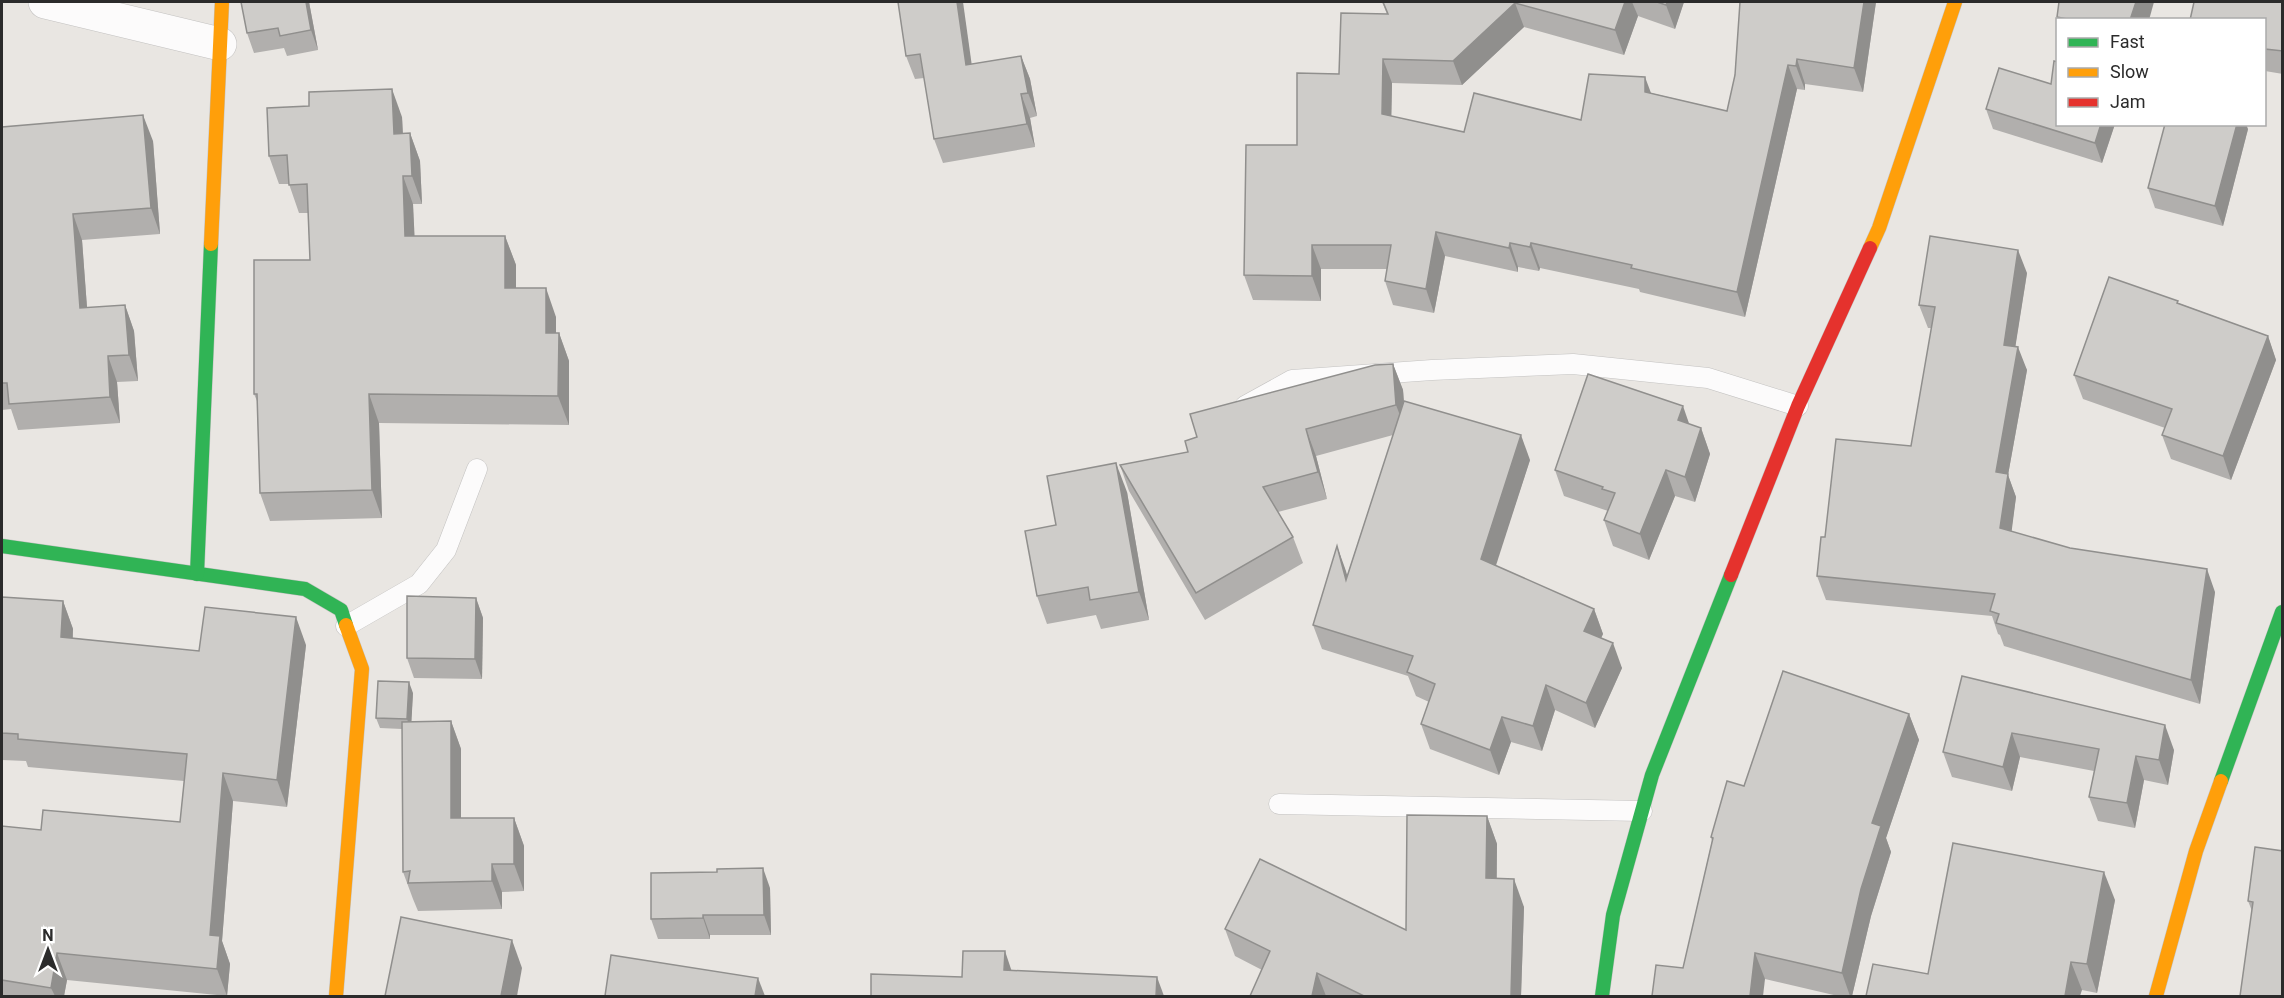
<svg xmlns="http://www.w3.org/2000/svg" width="2284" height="998" font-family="Roboto,sans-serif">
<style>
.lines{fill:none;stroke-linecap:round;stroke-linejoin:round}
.lane-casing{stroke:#c3c2c1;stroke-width:21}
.street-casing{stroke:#c3c2c1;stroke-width:34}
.fast-casing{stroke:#c3c2c1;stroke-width:15}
.slow-casing{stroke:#c3c2c1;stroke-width:15}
.jam-casing{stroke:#c3c2c1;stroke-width:15}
.lane{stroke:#fcfbfb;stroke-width:20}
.street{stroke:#fcfbfb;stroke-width:33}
.fast{stroke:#30b455;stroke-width:14}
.slow{stroke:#ff9f0a;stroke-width:14}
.jam{stroke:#e5322d;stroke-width:14}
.wall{fill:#b1afad}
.shaded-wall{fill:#908f8d}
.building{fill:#ceccc9;stroke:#908f8d;stroke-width:1.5}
</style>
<rect width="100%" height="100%" fill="#e9e6e2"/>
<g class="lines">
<g class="lane-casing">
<g id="lane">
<polyline points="1245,406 1292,380 1432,370 1573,364 1708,378 1798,406"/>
<polyline points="346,626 419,584 446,550 477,469"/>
<polyline points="1279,804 1642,811"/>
</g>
</g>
<g class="street-casing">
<polyline id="street" points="45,2 220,44"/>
</g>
<g class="fast-casing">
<g id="fast">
<polyline points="2,546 305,589 341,610 346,625"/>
<polyline points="197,574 211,244"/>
<polyline points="2221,781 2282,612"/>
<polyline points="1602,996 1613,915 1652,775 1731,575"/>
</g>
</g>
<g class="slow-casing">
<g id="slow">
<polyline points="211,244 222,2"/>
<polyline points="1870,248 1879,228 1955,2"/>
<polyline points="336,996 362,669 346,625"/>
<polyline points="2156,996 2196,851 2221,781"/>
</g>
</g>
<g class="jam-casing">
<polyline id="jam" points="1731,575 1798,406 1870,248"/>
</g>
<use href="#lane" class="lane"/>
<use href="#street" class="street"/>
<use href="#fast" class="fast"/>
<use href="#slow" class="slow"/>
<use href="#jam" class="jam"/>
</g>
<g class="wall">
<polygon points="241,2 309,2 318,50 287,56 284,48 254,53 247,33"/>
<polygon points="898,2 971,64 1021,56 1030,79 1037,116 1030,118 1035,147 943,163 934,139 924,78 915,79 906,56"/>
<polygon points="1382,2 1684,2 1675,29 1638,16 1624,55 1524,27 1462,85 1392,83 1391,116 1464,132 1581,120 1651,93 1727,111 1735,75 1740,2 1876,2 1863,92 1805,84 1805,90 1797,89 1745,317 1640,292 1639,289 1540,268 1539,271 1518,267 1518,272 1445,256 1434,313 1393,305 1385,281 1387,269 1321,269 1321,301 1253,300 1244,275 1297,145 1339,74 1387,14"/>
<polygon points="2283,2 2283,74 2265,71 2265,20"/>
<polygon points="1986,109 2115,124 2102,163 1993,129"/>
<polygon points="402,117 403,133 410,133 420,161 422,204 413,204 414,236 505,236 516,265 516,288 556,317 556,333 559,333 569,361 569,425 379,423 382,518 270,521 260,493 257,401 254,394 310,260 308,213 299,213 289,184 279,184 269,156"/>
<polygon points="2,127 153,141 160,234 82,240 87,308 125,305 134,331 138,381 117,382 120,423 18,430 11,409 2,410"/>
<polygon points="2248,129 2223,226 2155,208 2148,188"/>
<polygon points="2027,273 2015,347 2027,370 2008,475 2016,497 2011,532 2215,592 2200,704 2004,646 2000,635 1998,634 1992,616 1826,600 1817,576 1825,537 1911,446 1932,328 1928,328 1919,305"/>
<polygon points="2178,301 2178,303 2268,336 2276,360 2231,480 2171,459 2162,435 2165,428 2083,399 2074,375"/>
<polygon points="1393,364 1403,390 1404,403 1530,460 1495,566 1594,609 1603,634 1601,638 1622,668 1595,728 1555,710 1542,751 1511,742 1499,775 1430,749 1421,724 1429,702 1416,696 1408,676 1322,649 1313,625 1337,546 1347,576 1393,435 1316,456 1327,499 1278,512 1293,537 1303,563 1205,620 1129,491 1120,465 1188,452 1197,437"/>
<polygon points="1689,424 1701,428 1710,454 1695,502 1675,496 1649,560 1613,546 1604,520 1608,511 1564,496 1555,470"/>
<polygon points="1127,492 1149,620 1101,629 1096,615 1047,624 1037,596 1056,525"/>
<polygon points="2,597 63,601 73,629 73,638 199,651 306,645 287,807 233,801 222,941 230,964 227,996 67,980 64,996 2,996 2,826 41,830 180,822 184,781 28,767 26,761 2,760"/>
<polygon points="476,598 483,618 482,679 414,678 407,658"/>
<polygon points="1962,676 2174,750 2168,785 2144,780 2135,828 2098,821 2089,797 2094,771 2020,757 2012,791 1952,777 1943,752"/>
<polygon points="413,693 411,722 451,721 461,749 461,818 514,818 524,846 524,891 502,892 502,909 418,911 413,899 403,872 402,729 380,728 376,718"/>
<polygon points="1909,714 1919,740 1886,838 1891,852 1871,916 1852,996 1838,996 1765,979 1683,968 1712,841 1711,837 1744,786"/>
<polygon points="1487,816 1497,844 1497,879 1524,907 1521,996 1250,996 1262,970 1235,956 1225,929 1406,930"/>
<polygon points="2283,851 2252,911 2248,901"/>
<polygon points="770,888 771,935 710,935 710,939 658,939 651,919"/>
<polygon points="2115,900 2097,993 2082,990 1928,974"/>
</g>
<g class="shaded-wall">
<polygon points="306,2 309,2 318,50 311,30"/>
<polygon points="957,2 963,2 975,88 966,65"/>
<polygon points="1625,2 1632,2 1638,16 1624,55 1615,30"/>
<polygon points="1667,2 1684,2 1675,29 1666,5"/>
<polygon points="1864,2 1876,2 1863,92 1854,68"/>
<polygon points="2136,2 2154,2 2149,20 2130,20"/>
<polygon points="1515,3 1524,27 1462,85 1453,61"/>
<polygon points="1021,56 1030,79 1037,116 1028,93"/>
<polygon points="1383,59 1392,83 1391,139 1382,114"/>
<polygon points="1797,59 1805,84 1805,90 1796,66"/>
<polygon points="1788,65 1797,89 1745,317 1737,292"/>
<polygon points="1645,77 1654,101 1645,92"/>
<polygon points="392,89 402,117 404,162 394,134"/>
<polygon points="1021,94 1030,118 1035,147 1027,124"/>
<polygon points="143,115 153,141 160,234 151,208"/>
<polygon points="2101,124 2115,124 2102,163 2095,143"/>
<polygon points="2237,124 2246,124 2248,129 2223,226 2215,206"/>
<polygon points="410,133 420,161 422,204 412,176"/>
<polygon points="403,176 413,204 416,265 405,236"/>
<polygon points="73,214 82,240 89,334 80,308"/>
<polygon points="1436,232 1445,256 1434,313 1426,289"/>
<polygon points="505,236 516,265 516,317 505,288"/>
<polygon points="1510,243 1518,267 1518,272 1509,248"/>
<polygon points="1531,243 1540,268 1539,271 1530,247"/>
<polygon points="1312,245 1321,269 1321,301 1312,276"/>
<polygon points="2018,250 2027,273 2012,368 2004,345"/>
<polygon points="546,288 556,317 556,361 546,333"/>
<polygon points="125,305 134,331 138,381 129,355"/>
<polygon points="559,333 569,361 569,425 558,396"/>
<polygon points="2268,336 2276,360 2231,480 2223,456"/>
<polygon points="2018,347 2027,370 2008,475 2016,497 2009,552 2000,528 1996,472"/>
<polygon points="108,356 117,382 120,423 110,397"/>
<polygon points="1393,364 1403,390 1406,431 1396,405"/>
<polygon points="369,394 379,423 382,518 372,490"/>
<polygon points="1683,406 1692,432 1678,420"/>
<polygon points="1701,428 1710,454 1695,502 1685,477"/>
<polygon points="1306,429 1316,456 1327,499 1318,472"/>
<polygon points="1521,435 1530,460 1490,584 1481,559"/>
<polygon points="1116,463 1127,492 1149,620 1139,592"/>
<polygon points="1666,470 1675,496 1649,560 1640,534"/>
<polygon points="1337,546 1346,571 1355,605 1346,580"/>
<polygon points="2207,569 2215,592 2200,704 2191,680"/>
<polygon points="476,598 483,618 482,679 475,659"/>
<polygon points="63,601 73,629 71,664 61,637"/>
<polygon points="1594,609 1603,634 1593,655 1584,631"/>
<polygon points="296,617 306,645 287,807 277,780"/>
<polygon points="1613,643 1622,668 1595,728 1586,703"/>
<polygon points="409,682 413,693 411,730 407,719"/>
<polygon points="1546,685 1555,710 1542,751 1533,726"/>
<polygon points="1909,714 1919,740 1886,838 1891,852 1871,916 1852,996 1850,996 1842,973 1872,823"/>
<polygon points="1502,717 1511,742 1499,775 1490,750"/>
<polygon points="451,721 461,749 461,846 451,818"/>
<polygon points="2165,725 2174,750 2168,785 2159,760"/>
<polygon points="2012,733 2020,757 2012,791 2003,767"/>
<polygon points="2136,756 2144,780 2135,828 2127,803"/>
<polygon points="223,773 233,801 222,941 230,964 227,996 217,969 210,935"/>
<polygon points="1487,816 1497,844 1496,906 1486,878"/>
<polygon points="514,818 524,846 524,891 514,864"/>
<polygon points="492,864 502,892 502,909 492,881"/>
<polygon points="763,868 770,888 771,935 764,915"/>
<polygon points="2104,872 2115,900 2097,993 2087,964"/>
<polygon points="1514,879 1524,907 1521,996 1511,996"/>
<polygon points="703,915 710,935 710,939 703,918"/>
<polygon points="512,940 522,968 517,996 501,996"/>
<polygon points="1005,951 1014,978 1004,970"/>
<polygon points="57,953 67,980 64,996 55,996 51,988"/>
<polygon points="1755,953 1765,979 1763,996 1750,996"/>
<polygon points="2071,962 2082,990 2080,996 2065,996"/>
<polygon points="1317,973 1326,996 1312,996"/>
<polygon points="1157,977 1164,996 1156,996"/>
<polygon points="758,978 765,996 755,996"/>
</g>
<g class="building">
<polygon points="241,2 306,2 311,30 280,36 278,28 247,33"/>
<polygon points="898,2 957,2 966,65 1021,56 1028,93 1021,94 1027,124 934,139 920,54 906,56"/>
<polygon points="1383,2 1625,2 1615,30 1515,3 1453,61 1383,59 1382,114 1464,132 1474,93 1581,120 1589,74 1645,77 1645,92 1727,111 1735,75 1740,2 1864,2 1854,68 1797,59 1796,66 1788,65 1737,292 1631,268 1632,265 1531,243 1530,247 1510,243 1509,248 1436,232 1426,289 1385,281 1391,245 1312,245 1312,276 1244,275 1246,145 1297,145 1297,73 1339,74 1341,13 1388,14"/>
<polygon points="1657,2 1667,2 1666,5"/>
<polygon points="2059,2 2136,2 2130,20 2072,20 2057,17"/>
<polygon points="2194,2 2283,2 2283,51 2265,49 2265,20 2190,20"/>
<polygon points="2054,61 2058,62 2058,124 2101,124 2095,143 1986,109 1999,68 2051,84"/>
<polygon points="392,89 394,134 410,133 412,176 403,176 405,236 505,236 505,288 546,288 546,333 559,333 558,396 369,394 372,490 260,493 257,394 254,394 254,260 310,260 307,184 289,185 287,155 269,156 267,108 309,106 309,92"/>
<polygon points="143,115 151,208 73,214 80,308 125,305 129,355 108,356 110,397 9,404 7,383 2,383 2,127"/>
<polygon points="2165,124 2237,124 2215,206 2148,188"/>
<polygon points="1930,236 2018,250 2004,345 2018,347 1996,472 2008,474 2000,528 2070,548 2207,569 2191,680 1996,623 1999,614 1990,611 1995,594 1817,576 1821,537 1825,537 1836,439 1911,446 1935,307 1919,305"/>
<polygon points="2109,277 2178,301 2177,303 2268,336 2223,456 2162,435 2172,409 2074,375"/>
<polygon points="1393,364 1396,405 1306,429 1318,472 1263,487 1293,537 1196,593 1120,465 1188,452 1185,441 1197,437 1190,414 1375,365"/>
<polygon points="1588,374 1683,406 1678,420 1701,428 1685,477 1666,470 1640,534 1604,520 1615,493 1602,489 1603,487 1555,470"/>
<polygon points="1404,401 1521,435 1481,559 1594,609 1584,631 1613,643 1586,703 1546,685 1533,726 1502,717 1490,750 1421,724 1435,684 1407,672 1413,656 1313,625 1337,546 1346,580"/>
<polygon points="1116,463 1139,592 1090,600 1088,587 1037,596 1025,531 1056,525 1047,476"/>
<polygon points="407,596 476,598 475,659 407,658"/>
<polygon points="2,597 63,601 61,637 199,651 205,607 296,617 277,780 223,773 210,935 220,936 217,969 57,953 51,988 2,980 2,826 41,830 43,810 180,822 187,754 18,739 18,734 2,733"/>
<polygon points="1783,671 1909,714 1872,823 1881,826 1861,889 1842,973 1755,953 1750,996 1652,996 1656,965 1683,968 1713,838 1711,837 1727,781 1744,786"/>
<polygon points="1962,676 2165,725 2159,760 2136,756 2127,803 2089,797 2099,749 2012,733 2003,767 1943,752"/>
<polygon points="378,681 409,682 407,719 376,718"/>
<polygon points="451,721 451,818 514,818 514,864 492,864 492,881 408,883 410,871 403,872 402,722"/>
<polygon points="1407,815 1487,816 1486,878 1514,879 1511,996 1364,996 1317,973 1312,996 1250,996 1270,951 1225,929 1260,859 1406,930"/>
<polygon points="1953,843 2104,872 2087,964 2071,962 2065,996 1866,996 1873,964 1928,974"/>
<polygon points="2255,847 2283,851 2283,996 2240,996 2253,902 2248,901"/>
<polygon points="763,868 764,915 703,915 703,918 651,919 651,873 717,872 717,869"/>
<polygon points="401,917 512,940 501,996 385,996"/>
<polygon points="963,951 1005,951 1004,970 1157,977 1156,996 871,996 871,974 962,977"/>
<polygon points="611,955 758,978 755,996 605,996"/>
</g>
<rect width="2284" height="998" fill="none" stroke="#2b2b2b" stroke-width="6"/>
<rect x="2056" y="18" width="210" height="108" fill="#ffffff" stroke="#aaaaaa" stroke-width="1.5"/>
<rect x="2068" y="38" width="30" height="9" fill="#30b455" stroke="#aaaaaa" stroke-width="1.5"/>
<text x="2110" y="48" font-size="18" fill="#2b2b2b">Fast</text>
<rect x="2068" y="68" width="30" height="9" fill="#ff9f0a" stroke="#aaaaaa" stroke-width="1.5"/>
<text x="2110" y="78" font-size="18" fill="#2b2b2b">Slow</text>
<rect x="2068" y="98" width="30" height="9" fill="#e5322d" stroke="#aaaaaa" stroke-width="1.5"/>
<text x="2110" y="108" font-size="18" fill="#2b2b2b">Jam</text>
<g transform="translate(48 950)" stroke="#ffffff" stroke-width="4.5" paint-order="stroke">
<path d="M0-4.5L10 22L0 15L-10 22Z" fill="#2b2b2b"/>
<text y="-9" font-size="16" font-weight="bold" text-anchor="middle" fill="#2b2b2b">N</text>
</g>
</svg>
